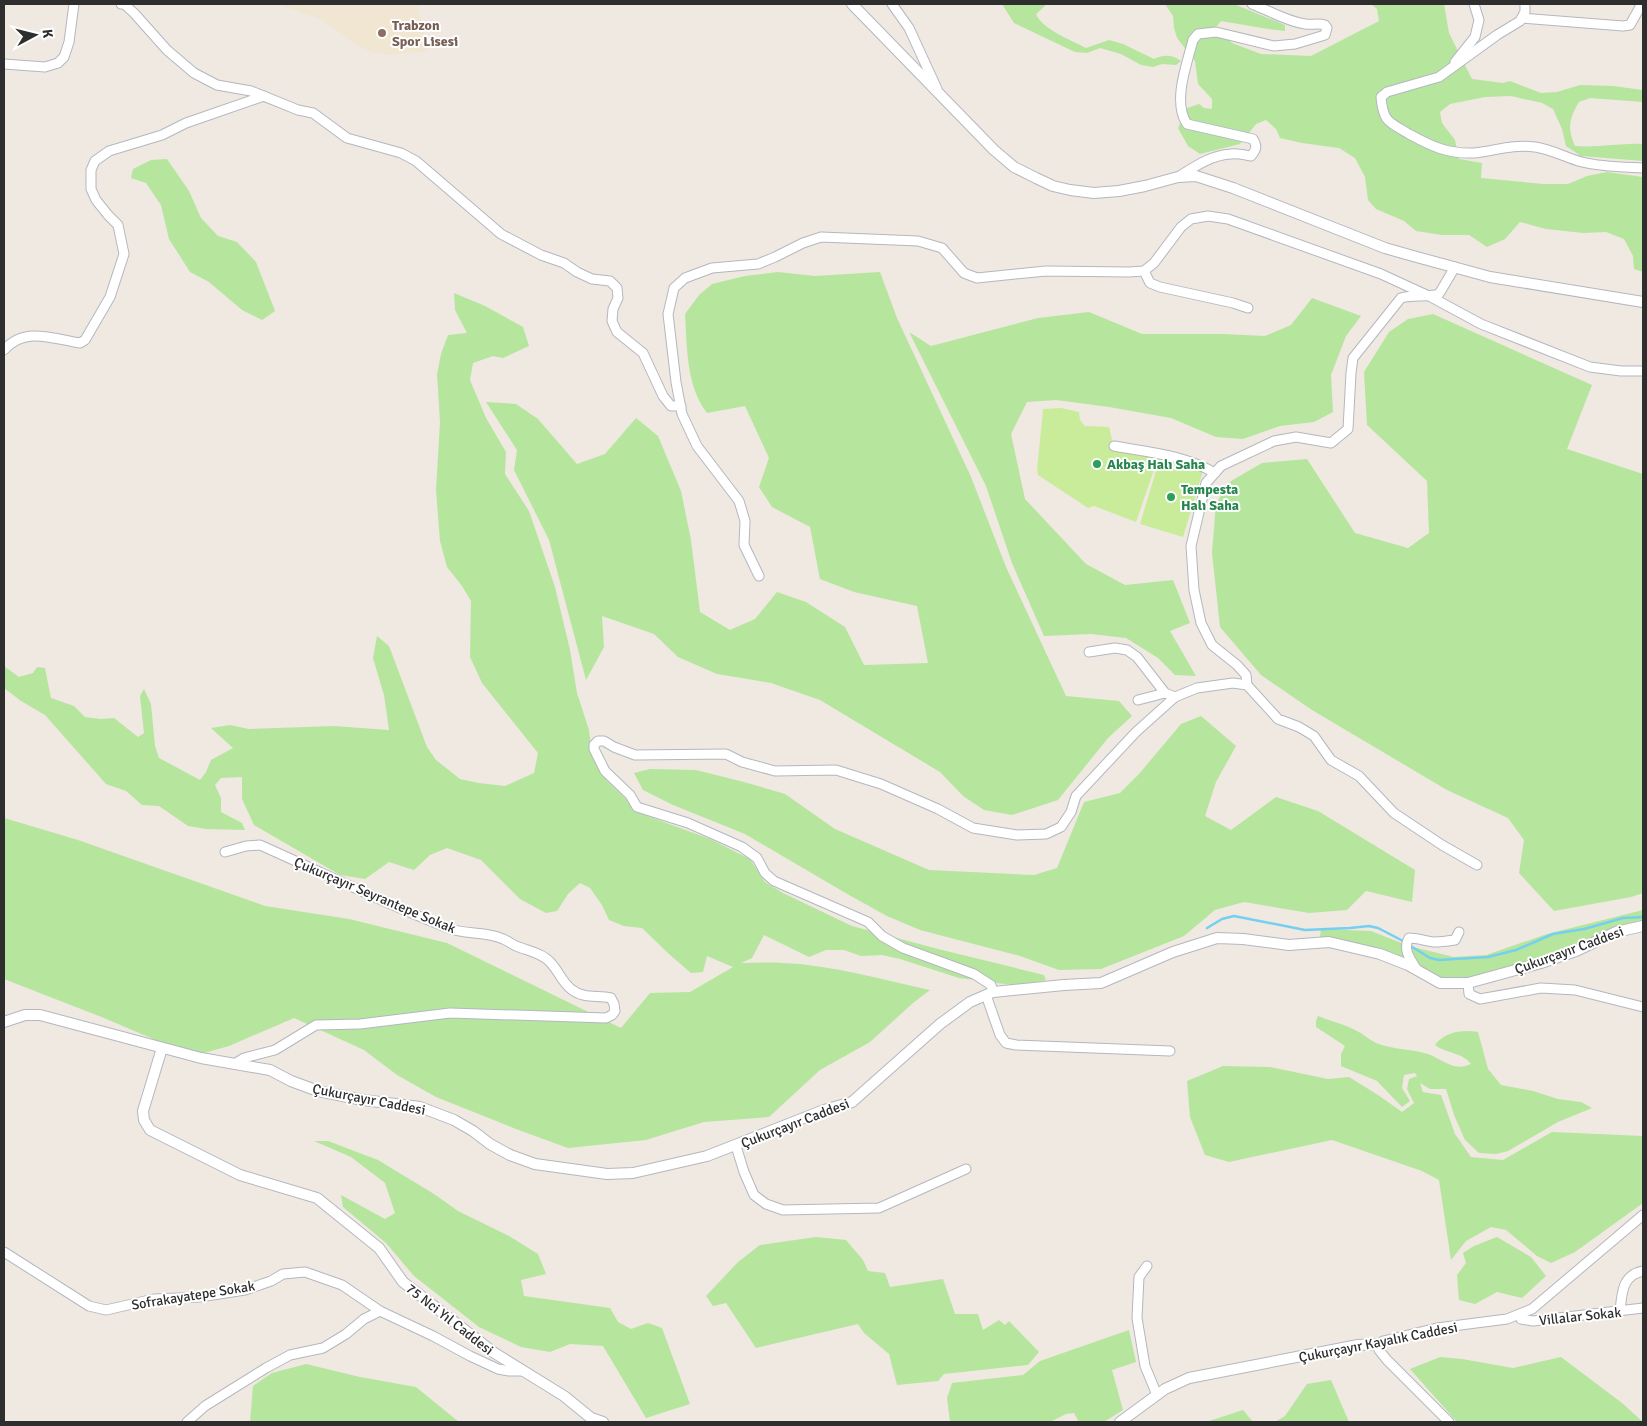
<svg xmlns="http://www.w3.org/2000/svg" width="1647" height="1426" font-family="Signika,sans-serif">
<style>
.education{fill:#f0e6d1}
.green{fill:#b6e59e}
.pitch{fill:#c9ec9a}
.lines{fill:none;stroke-linecap:round;stroke-linejoin:round}
.stream{stroke:#75cff0;stroke-width:2.5}
.minor-casing{stroke:#b4b7c1;stroke-width:11}
.tertiary-casing{stroke:#b4b7c1;stroke-width:12}
.minor{stroke:#fff;stroke-width:9}
.tertiary{stroke:#fff;stroke-width:10}
.education-dot{fill:#8d6e63;stroke:#fff;stroke-width:2}
.leisure-dot{fill:#2e9e5b;stroke:#fff;stroke-width:2}
.labels{text-anchor:middle;stroke-width:4;stroke-linejoin:round;paint-order:stroke}
.education-label{font-size:14px;font-weight:bold;fill:#785e54;stroke:#fff;text-anchor:start}
.leisure-label{font-size:14px;font-weight:bold;fill:#27864d;stroke:#fff;text-anchor:start}
.street-label{font-size:14px;fill:#2e2e2e;stroke:#fff}
</style>
<rect width="100%" height="100%" fill="#efe9e1"/>
<polygon class="education" points="269,4 417,4 428,51 386,55 372,52 362,48 320,19 278,4"/>
<g class="green">
<path d="M1002 4H1047L1036 14C1042 29 1071 40 1086 48L1109 40 1123 44 1154 59C1164 55 1171 54 1181 61L1176 65 1162 64 1153 67 1141 65 1121 54 1100 48 1087 53 1075 52 1014 23Z"/>
<path d="M1165 4H1234L1285 25V31L1268 29 1221 21 1216 27 1232 43 1261 54 1311 56 1379 21 1377 9 1371 4H1444L1449 33 1472 79 1503 83 1510 81 1541 93 1557 92 1580 85 1613 86 1643 90V102L1590 98 1579 102C1569 119 1567 128 1575 146 1598 148 1620 143 1643 144V161L1581 156 1566 146 1562 129 1553 109 1542 103 1511 96 1485 97 1450 104 1440 112 1442 123 1455 140 1459 159 1482 163 1481 178 1543 184H1568L1587 176 1607 172 1643 177V272L1634 269 1633 256 1624 239 1606 232 1583 233 1546 229 1520 222 1505 239 1487 247 1469 235H1442L1416 231 1404 221 1376 209 1368 200 1365 177 1355 158 1339 148 1302 143 1280 138 1276 129 1266 120 1256 124 1240 144 1200 154 1188 146 1178 128 1187 108 1199 104 1204 108 1212 109V99L1198 84 1195 61 1177 38 1174 28 1173 16Z"/>
<polygon points="167,159 189,191 201,218 218,236 237,242 256,262 275,311 262,320 242,310 209,282 190,272 169,239 161,205 146,183 131,178 133,169 151,160"/>
<path d="M778 272 815 276 880 272 897 318 971 477 1006 567 1066 696 1119 701 1132 716 1108 738 1058 800 1012 815 984 810 963 796 940 772 820 700 771 683 717 674 678 657 654 634 602 616 604 647 586 680 549 540 514 470 517 450 486 402 516 404 538 419 577 464 605 454 636 418 658 436 681 491 691 540 700 612 730 630 755 619 777 592 806 602 845 627 864 665 928 663 917 606 854 592 820 579 810 527 772 507 759 487 769 458 745 406 707 413C686 386 687 346 685 314L699 295 712 284 745 276Z"/>
<path d="M454 293 485 306 523 327 529 346 503 358 493 356 473 363 470 380 486 418 506 452 505 474 529 511 555 587 570 650 577 693 589 730 592 753 606 780 628 801 634 811 710 839 750 859 765 882 783 893 852 926 938 949 1044 975 1046 980 1019 986 959 978 900 959 882 955 861 956 844 950H826L809 957 764 935 752 958 741 963C755 963 769 962 783 963 833 965 882 980 930 990L913 1003 870 1042 820 1070 769 1117 704 1122 646 1140 568 1148 516 1129 436 1097 397 1075 364 1050 294 1018 229 1046 193 1056 104 1018 4 979V818L78 840 265 906 349 919 447 943 621 1028 650 993 690 992 733 967 707 956 703 972 691 973 669 954 642 928 624 926 609 920 602 905 590 888 580 883 568 894 557 911 546 913 520 899 481 860 447 848 430 855 414 870 389 862 365 879 340 875 254 825 242 799V777L221 778 215 785 221 798V812L242 823 245 830 206 829 188 826 159 806 142 805 126 791 106 784 45 715 21 701 4 688V666L19 677 33 673 37 667 45 668 51 698 74 706 85 717 101 719 114 718 138 737 144 733 140 696 144 689 151 704 155 746 159 758 200 780 206 772 211 760 233 748 211 728 230 725 249 729 334 726 389 730 384 695 373 658 377 636 389 646 427 747 436 760 460 779 479 783 505 786 534 773 538 753 482 683 470 657 471 601 462 586 447 567 440 541 436 490 440 422 437 374 441 354 448 335 467 333 455 310Z"/>
<polygon points="1312,298 1361,316 1346,336 1331,375 1333,412 1314,422 1280,426 1243,439 1216,437 1171,418 1109,407 1056,400 1027,402 1011,434 1025,499 1086,564 1125,585 1173,580 1190,623 1170,631 1196,676 1175,675 1158,658 1126,638 1091,634 1044,636 1012,563 986,486 909,332 931,346 1038,318 1089,312 1142,334 1223,334 1265,336 1291,325"/>
<polygon points="1433,314 1592,385 1567,449 1643,474 1643,893 1631,897 1554,911 1519,873 1524,840 1508,818 1447,790 1312,710 1261,675 1220,627 1212,553 1216,503 1231,481 1262,463 1307,459 1355,533 1408,548 1429,533 1427,481 1367,425 1364,372 1389,332 1408,319"/>
<polygon points="1201,716 1236,746 1216,782 1205,816 1231,830 1276,797 1318,811 1415,870 1412,902 1366,891 1347,910 1309,913 1244,902 1215,910 1184,936 1101,969 1059,970 1020,956 920,930 887,916 849,895 745,834 673,805 643,790 634,773 650,769 696,770 744,782 785,794 835,829 929,870 1034,875 1057,868 1084,802 1120,793 1139,774 1181,724"/>
<polygon points="1643,910 1643,922 1550,957 1465,980 1448,980 1436,977 1345,941 1320,937 1321,929 1371,931 1409,946 1454,957 1486,955 1547,934"/>
<path d="M1318 1016C1330 1021 1344 1024 1355 1030 1364 1034 1371 1042 1382 1045 1397 1050 1413 1049 1428 1054 1444 1060 1453 1072 1471 1064 1462 1052 1447 1054 1435 1045 1444 1032 1463 1029 1478 1032L1488 1069 1501 1085 1533 1091 1558 1099 1581 1102 1592 1108 1558 1122 1508 1151 1496 1154 1479 1153 1465 1140 1454 1115 1446 1089H1430L1420 1083 1423 1092 1441 1095 1455 1134 1471 1157 1503 1160 1552 1132 1643 1136V1203L1575 1252 1551 1263 1537 1256 1506 1230 1491 1227 1466 1241 1451 1260 1439 1180 1422 1171 1332 1140 1229 1162 1205 1155 1190 1117 1187 1081 1223 1066 1270 1067 1328 1079 1349 1077 1378 1095 1402 1112 1414 1103 1407 1089 1409 1079 1417 1076 1415 1073 1404 1075 1402 1088 1410 1101 1402 1107 1377 1081 1341 1066V1054L1345 1046 1316 1027V1021Z"/>
<polygon points="314,1141 328,1141 378,1160 434,1194 458,1211 509,1236 538,1254 546,1274 521,1280 524,1296 610,1308 618,1322 631,1329 648,1323 662,1328 690,1404 646,1418 603,1346 570,1344 550,1352 521,1347 479,1327 414,1276 386,1243 343,1207 341,1195 385,1219 395,1213 385,1183 351,1157"/>
<polygon points="816,1237 846,1240 863,1260 868,1271 885,1273 890,1287 943,1279 955,1314 978,1314 983,1330 999,1320 1005,1325 1009,1321 1039,1352 1028,1365 944,1374 938,1381 897,1385 889,1354 864,1333 858,1324 756,1348 726,1303 713,1306 706,1296 738,1262 760,1245"/>
<polygon points="1497,1237 1531,1257 1546,1276 1522,1298 1497,1292 1475,1304 1459,1300 1457,1275 1466,1263 1463,1253 1474,1246"/>
<polygon points="1129,1330 1136,1362 1112,1370 1123,1410 1104,1422 1079,1422 1074,1413 1066,1414 1050,1422 950,1422 947,1398 952,1383 1023,1375 1040,1361"/>
<polygon points="1440,1357 1462,1359 1513,1368 1561,1357 1622,1403 1643,1422 1457,1422 1410,1369"/>
<polygon points="306,1364 360,1377 416,1387 459,1422 250,1422 253,1386 272,1373"/>
<polygon points="1331,1380 1349,1422 1275,1422 1285,1416 1307,1384"/>
<polygon points="1243,1410 1253,1422 1206,1422"/>
</g>
<g class="pitch">
<polygon points="1061,408 1079,412 1080,420 1085,426 1109,427 1112,440 1116,448 1158,458 1136,522 1094,506 1088,508 1038,475 1037,469 1043,411 1043,409"/>
<polygon points="1160,458 1203,471 1183,537 1140,524"/>
</g>
<g class="lines">
<g class="stream">
<polyline points="1207,928 1222,919 1234,916 1305,930 1350,928 1369,926 1378,928 1405,942"/>
<polyline points="1409,945 1430,958 1439,960 1488,957 1516,950 1553,934 1584,929 1623,918 1643,917"/>
</g>
<g class="minor-casing">
<g id="minor">
<polyline points="121,4 124,4 134,13 167,50 194,73 217,85 251,91 298,110 313,113 347,138 401,153 416,161 501,234 541,255 564,263 577,272 592,279 610,281 617,288 618,298 613,309 612,321 617,332 643,353 663,396 671,406 681,406"/>
<polyline points="892,4 909,28 937,89"/>
<path d="M1525 4V12L1520 21 1497 35 1439 77 1387 92 1381 97C1383 122 1389 122 1409 134 1431 146 1447 154 1474 153 1496 151 1510 144 1535 147 1551 149 1566 158 1582 162 1602 167 1623 167 1643 168"/>
<polyline points="1522,18 1623,26 1630,25 1640,7 1640,4"/>
<polyline points="1455,62 1475,37 1479,20 1474,4"/>
<polyline points="4,64 45,67 58,63 64,57 69,42 74,4"/>
<path d="M1178 177C1194 167 1211 155 1231 154 1237 153 1245 155 1251 156 1257 149 1257 146 1253 139L1187 124C1172 102 1187 64 1193 40L1198 34 1216 32 1274 46 1295 44 1325 35 1327 28 1325 25C1318 23 1312 25 1305 24 1286 21 1270 11 1252 4"/>
<polyline points="1144,271 1150,283 1160,287 1233,303 1248,308"/>
<path d="M4 350C25 326 53 339 80 343L85 340 110 297 124 254 118 225 108 215 96 200 91 189V170L95 161 109 151 162 135 186 123 264 96"/>
<path d="M1114 446C1147 452 1185 455 1215 473"/>
<polyline points="759,576 744,545 745,521 739,501 697,446 682,414 676,382 668,314 674,288 685,278 712,268 758,264 775,257 803,243 821,237 918,241 942,248 964,273 977,278 1046,271 1129,272 1144,271 1154,263 1181,227 1191,219 1208,216 1228,219 1381,274 1431,297 1481,324 1590,367 1621,371 1643,371"/>
<polyline points="1089,652 1115,648 1127,650 1137,657 1165,693 1175,697"/>
<path d="M1247 685 1246 675 1237 665 1212 645 1201 623 1194 590 1191 546 1206 483 1221 466 1274 441 1296 437 1331 443 1348 429 1351 373 1353 358 1401 298C1414 294 1426 298 1439 294L1455 267"/>
<polyline points="1138,700 1165,693"/>
<path d="M225 852 246 846 260 845C323 873 384 903 448 928 465 935 486 931 503 939 508 941 512 944 516 946 528 951 542 953 550 962 558 970 562 982 571 989 583 999 597 995 611 998L614 1004 615 1011 612 1015 606 1018 450 1013 360 1024 316 1025 275 1050 244 1058 236 1063"/>
<path d="M1417 970C1411 960 1402 950 1409 938 1418 938 1425 941 1434 942 1441 942 1448 941 1455 940L1459 932"/>
<polyline points="1468,983 1469,994 1480,999 1541,988 1575,990 1643,1007"/>
<polyline points="993,992 991,985 974,974 903,948 882,936 868,922 774,881 765,873 757,858 742,847 688,823 637,807 630,795 605,771 594,749 594,745 598,741 604,741 614,747 635,755 726,754 742,762 775,771 836,770 881,784 938,809 973,828 1017,835 1046,834 1061,827 1071,812 1076,796 1136,732 1175,697 1197,688 1233,683 1247,685 1278,719 1299,727 1314,736 1331,760 1359,776 1394,813 1442,845 1477,865"/>
<polyline points="986,995 1000,1035 1006,1043 1016,1045 1170,1051"/>
<polyline points="736,1146 744,1172 754,1195 766,1204 783,1210 879,1208 966,1169"/>
<polyline points="4,1252 89,1306 106,1310 154,1299 200,1297 245,1290 271,1281 283,1274 305,1272 342,1285 380,1311 433,1336 470,1356 498,1369 509,1371 522,1371"/>
<polyline points="1147,1266 1139,1277 1137,1318 1145,1366 1157,1395"/>
<path d="M1620 1311C1622 1293 1622 1275 1643 1271"/>
<polyline points="1520,1314 1521,1319 1533,1321 1643,1308"/>
<polyline points="187,1422 205,1406 266,1368 290,1355 323,1348 346,1334 364,1319 380,1311"/>
<polyline points="1449,1422 1387,1360 1379,1350 1380,1344 1383,1341 1437,1328 1507,1319 1532,1309 1643,1215"/>
</g>
</g>
<g class="tertiary-casing">
<g id="tertiary">
<polyline points="852,4 994,150 1014,167 1036,178 1053,186 1070,190 1094,193 1119,191 1145,186 1178,177 1196,176 1233,188 1385,248 1413,256 1490,277 1643,302"/>
<polyline points="4,1022 25,1015 40,1015 201,1058 270,1070 291,1081 318,1091 363,1100 420,1107 454,1120 473,1131 490,1144 510,1155 535,1164 607,1174 633,1173 707,1156 824,1110 852,1102 940,1024 970,1002 993,992 1064,985 1101,983 1173,952 1217,938 1243,939 1289,945 1329,942 1380,954 1408,965 1440,983 1468,983 1541,963 1576,951 1616,932 1643,926"/>
<polyline points="162,1048 143,1111 144,1120 150,1130 240,1175 317,1198 379,1248 403,1282 493,1352 564,1396 591,1418 603,1422"/>
<polyline points="1120,1422 1165,1389 1189,1378 1358,1345 1380,1344"/>
</g>
</g>
<use href="#minor" class="minor"/>
<use href="#tertiary" class="tertiary"/>
</g>
<circle class="education-dot" cx="382" cy="33" r="5"/>
<g class="leisure-dot">
<circle cx="1097" cy="464" r="5"/>
<circle cx="1171" cy="497" r="5"/>
</g>
<g class="labels">
<g class="education-label">
<text x="392" y="30">Trabzon<tspan x="392" dy="16">Spor Lisesi</tspan></text>
</g>
<g class="leisure-label">
<text x="1107" y="469">Akbaş Halı Saha</text>
<text x="1181" y="494">Tempesta<tspan x="1181" dy="16">Halı Saha</tspan></text>
</g>
<g class="street-label">
<text transform="translate(375 895) rotate(23)" y="5">Çukurçayır Seyrantepe Sokak</text>
<text transform="translate(1569 950) rotate(-20)" y="5">Çukurçayır Caddesi</text>
<text transform="translate(369 1099) rotate(11)" y="5">Çukurçayır Caddesi</text>
<text transform="translate(795 1123) rotate(-21)" y="5">Çukurçayır Caddesi</text>
<text transform="translate(193 1295) rotate(-9)" y="5">Sofrakayatepe Sokak</text>
<text transform="translate(1580 1316) rotate(-6)" y="5">Villalar Sokak</text>
<text transform="translate(450 1319) rotate(38)" y="5">75 Nci Yıl Caddesi</text>
<text transform="translate(1378 1342) rotate(-11)" y="5">Çukurçayır Kayalık Caddesi</text>
</g>
</g>
<rect width="1647" height="1426" fill="none" stroke="#2e2e2e" stroke-width="10"/>
<g transform="translate(35 35) rotate(83)" stroke="#ffffff" stroke-width="4" paint-order="stroke">
<path d="M0-4L9 19L0 12L-9 19Z" fill="#2e2e2e"/>
<text y="-8" font-size="14" font-weight="bold" text-anchor="middle" fill="#2e2e2e">K</text>
</g>
</svg>
